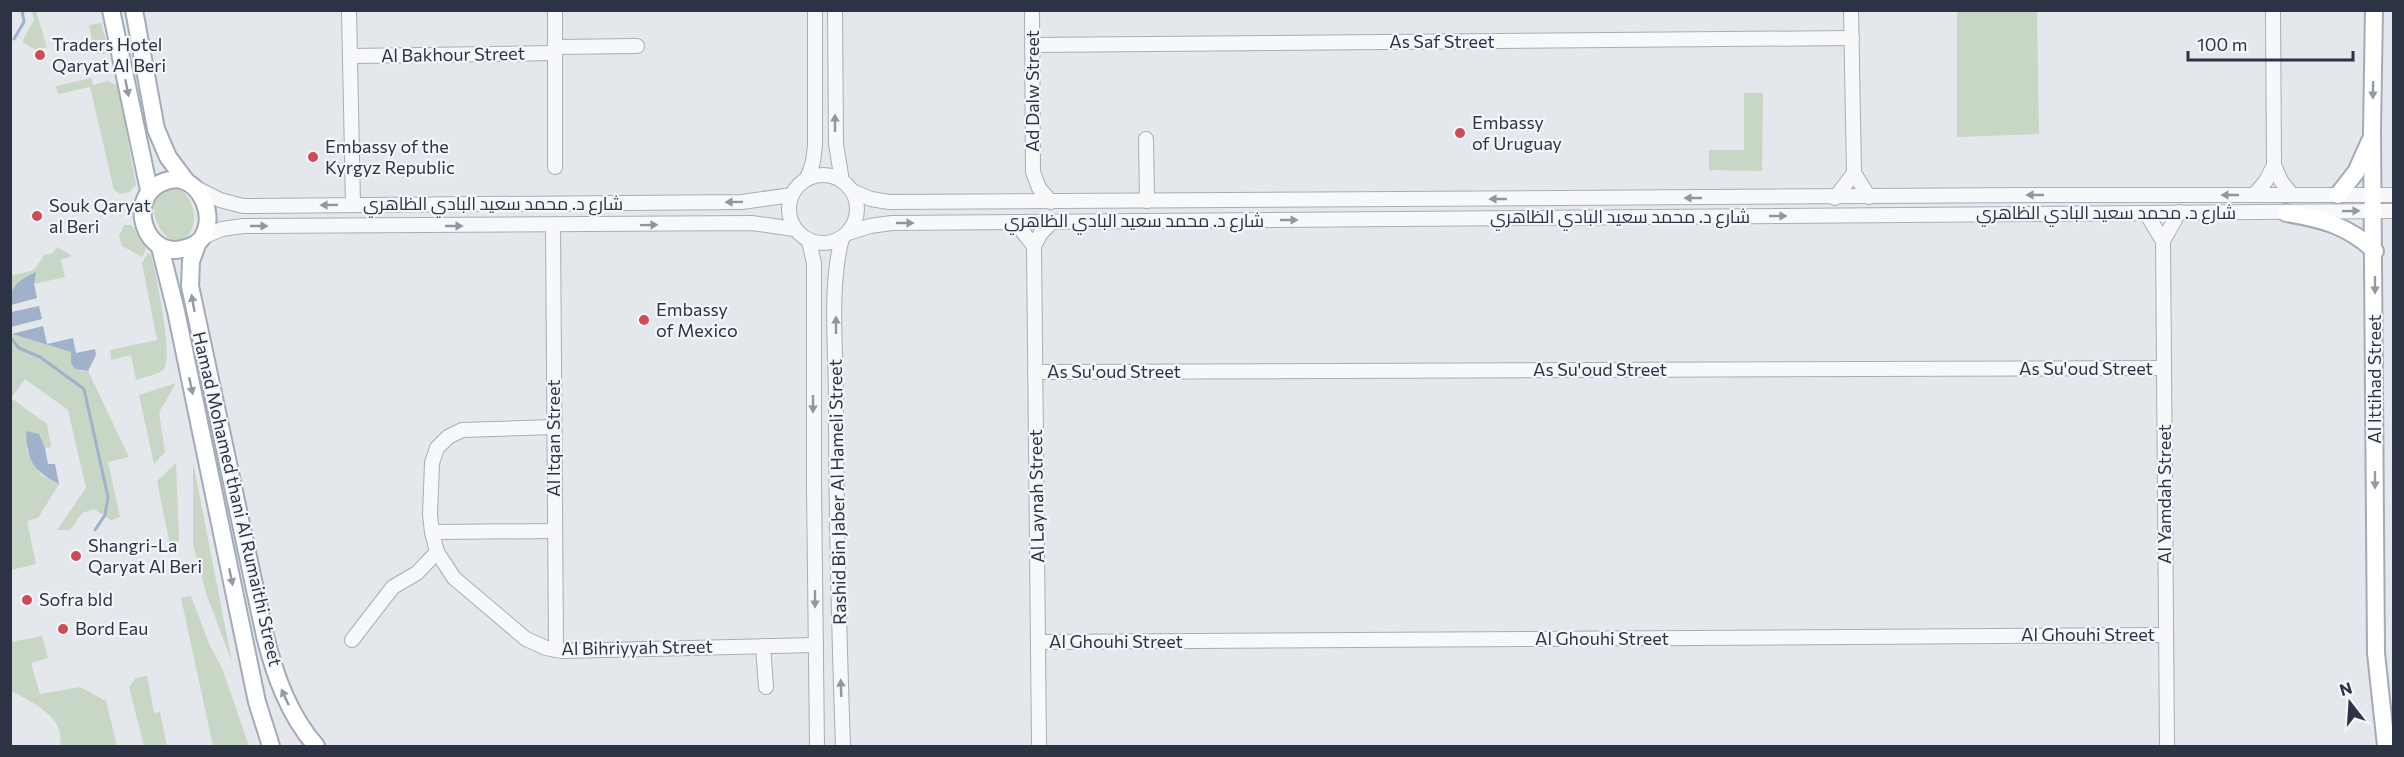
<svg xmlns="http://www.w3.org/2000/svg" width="2404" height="757" font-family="Commissioner,Cairo,sans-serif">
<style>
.green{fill:#c8d6c5}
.water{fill:#a0b2cb}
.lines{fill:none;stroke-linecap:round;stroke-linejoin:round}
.stream{stroke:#a0b2cb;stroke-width:3}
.minor-casing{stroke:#a9adb7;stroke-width:16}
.major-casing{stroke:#a3aab8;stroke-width:20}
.minor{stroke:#f7f8fa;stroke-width:14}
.major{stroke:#fff;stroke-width:16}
.oneway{fill:#9599a2}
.oneway2{fill:#9196a0}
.poi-dot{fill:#cf4b56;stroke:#f4f6f9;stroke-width:2}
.labels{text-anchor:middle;stroke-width:4.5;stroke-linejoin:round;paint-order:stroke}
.street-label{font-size:18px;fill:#2b3345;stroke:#f4f6f9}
.poi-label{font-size:18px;fill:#2b3345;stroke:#f4f6f9;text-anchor:start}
</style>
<rect width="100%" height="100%" fill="#e4e7ec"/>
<g class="green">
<polygon points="32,11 36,11 47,47 36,50 22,42 34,20"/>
<polygon points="1957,11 2037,11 2039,134 1957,137"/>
<polygon points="101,23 109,50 104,54 97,53 94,50 89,25"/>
<polygon points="91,78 93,85 108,81 118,86 136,185 129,192 120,194 114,190 90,87 58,94 56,86"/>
<polygon points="1744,93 1763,93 1762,171 1709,170 1709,150 1744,150"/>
<path d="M177 187C192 195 199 218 190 233 171 265 137 201 163 190 167 188 173 188 177 187Z"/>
<polygon points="124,225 131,225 147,247 142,257 122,246 119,236"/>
<polygon points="57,247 72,256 61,260 65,277 34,284 37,298 11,305 11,276 34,270 44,255 53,253"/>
<path d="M148 253 151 254C155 272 175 359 163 370 157 375 144 377 136 380L131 355 111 360 110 350 157 340 142 263Z"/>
<polygon points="10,327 12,334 71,352 81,371 88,371 129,457 108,462 120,517 111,520 94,509 82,513 70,530 57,530 86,488 68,410 25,379 11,398 47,424 51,447 45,448 39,435 27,431 27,451 41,475 59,484 38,518 27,521 36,564 11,570"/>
<polygon points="176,383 159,412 165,452 154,464 139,395"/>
<polygon points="193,462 232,662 206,593 193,544"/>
<polygon points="176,463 179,540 171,550 157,481"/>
<polygon points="191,596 210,646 222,668 249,746 213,746 181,598"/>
<path d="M42 636 48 658 31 663 40 694 80 687 106 701 117 746H60C66 717 32 702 11 691V642Z"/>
<polygon points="147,676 154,713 160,712 167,746 144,746 129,687 136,678"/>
</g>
<g class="water">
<path d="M36 272 34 284 37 298 11 305C10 284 20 280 36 272Z"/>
<polygon points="39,306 42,319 11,327 11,312"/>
<polygon points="43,326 47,344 73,338 76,353 95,349 96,355 88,371 75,369 71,363 71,352 12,334"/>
<path d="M26 431 39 434 45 448 48 464H55L59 484C33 471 27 460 26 431Z"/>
</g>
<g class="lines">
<g class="stream">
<polyline points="14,39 24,22 22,10"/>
<polyline points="10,337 19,348 40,357 84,389 108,497 105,515 95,530"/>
</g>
<g class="minor-casing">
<g id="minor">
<polyline points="349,10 353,205"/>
<polyline points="555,10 555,167"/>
<polyline points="835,10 836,144 842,181"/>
<polyline points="1032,10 1033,172 1039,188 1051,202"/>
<polyline points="1851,10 1854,173 1869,197"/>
<polyline points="2273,10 2274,165 2281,181 2292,195"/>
<polyline points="1032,45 1852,38"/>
<polyline points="555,47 637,46"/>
<polyline points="351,56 555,53"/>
<polyline points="1146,139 1147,201"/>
<circle cx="823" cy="209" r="34"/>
<polyline points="807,179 813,162 815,145 815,10"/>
<polyline points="198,189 220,200 243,206 742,202 792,195"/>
<polyline points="852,191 871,199 889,202 2041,195 2394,195"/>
<polyline points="2254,195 2266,181 2274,165"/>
<polyline points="1835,198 1854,173"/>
<polyline points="2146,213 2163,241 2167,746"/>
<polyline points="1015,222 1034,246"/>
<polyline points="553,225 556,650"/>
<polyline points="848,233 870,226 892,223 2394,211"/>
<polyline points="203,237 222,229 243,226 752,223 794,229"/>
<path d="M842 238C829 288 836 348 836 401 836 516 839 631 843 746"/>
<polyline points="809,241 814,263 814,486 817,746"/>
<polyline points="2163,241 2179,212"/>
<polyline points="1035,372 2164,368"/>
<polyline points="554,427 462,430 448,437 437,448 432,463 430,515 432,532 437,552 454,578 526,639 546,648 562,651 816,645"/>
<polyline points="432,532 554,531"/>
<polyline points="352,640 393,587 417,573 437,552"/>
<polyline points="1039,642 2166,635"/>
<polyline points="763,646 766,687"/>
<polyline points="1039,746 1034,246 1041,233 1052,222"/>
</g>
</g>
<g class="major-casing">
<g id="major">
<polyline points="111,10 149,190"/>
<polyline points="134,10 156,129 168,157 186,181"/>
<polyline points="2374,10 2372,131 2376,653 2386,746"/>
<path d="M177 179C202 183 216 216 202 238 198 244 189 248 182 249 140 259 122 183 177 179Z"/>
<polyline points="2338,195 2356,172 2370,141"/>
<path d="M2286 213C2322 219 2347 225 2375 251"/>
<path d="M198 242 191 261 190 286 265 636C275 676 289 715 316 746"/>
<polyline points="160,247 176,311 257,702 271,746"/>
</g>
</g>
<use href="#minor" class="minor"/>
<use href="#major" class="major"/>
</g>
<defs><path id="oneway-solid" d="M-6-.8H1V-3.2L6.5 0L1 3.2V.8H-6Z" transform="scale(1.5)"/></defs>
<g class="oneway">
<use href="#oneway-solid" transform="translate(127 88) rotate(79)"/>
<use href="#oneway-solid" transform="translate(2373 90) rotate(91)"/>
<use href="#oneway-solid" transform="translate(2375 285) rotate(90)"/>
<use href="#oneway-solid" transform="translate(193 303) rotate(-100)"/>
<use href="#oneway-solid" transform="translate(191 386) rotate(78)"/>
<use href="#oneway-solid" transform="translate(2375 480) rotate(90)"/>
<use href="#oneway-solid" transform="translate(231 577) rotate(78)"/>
<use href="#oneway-solid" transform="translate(285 697) rotate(-115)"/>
</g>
<g class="oneway2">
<use href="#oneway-solid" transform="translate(835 123) rotate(-90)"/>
<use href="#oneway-solid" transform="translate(2035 195) rotate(180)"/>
<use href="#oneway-solid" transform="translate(2230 195) rotate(180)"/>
<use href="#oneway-solid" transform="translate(1693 198) rotate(180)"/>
<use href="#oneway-solid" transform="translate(1498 199) rotate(180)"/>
<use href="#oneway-solid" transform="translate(734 202) rotate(179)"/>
<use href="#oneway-solid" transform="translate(329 205) rotate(179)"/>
<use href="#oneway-solid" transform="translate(2351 211) rotate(-1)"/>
<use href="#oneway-solid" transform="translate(1778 216)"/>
<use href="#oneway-solid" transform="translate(1289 220)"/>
<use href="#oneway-solid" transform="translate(905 223)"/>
<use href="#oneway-solid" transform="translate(649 225) rotate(-1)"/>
<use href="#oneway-solid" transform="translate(259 226)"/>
<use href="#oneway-solid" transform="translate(454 226)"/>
<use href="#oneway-solid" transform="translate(836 325) rotate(-90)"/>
<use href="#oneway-solid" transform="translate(813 404) rotate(90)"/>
<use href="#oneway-solid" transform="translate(815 599) rotate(90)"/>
<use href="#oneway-solid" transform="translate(841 688) rotate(-92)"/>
</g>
<g class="poi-dot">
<circle cx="40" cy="55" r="6"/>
<circle cx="1460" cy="133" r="6"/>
<circle cx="313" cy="157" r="6"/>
<circle cx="37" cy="216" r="6"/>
<circle cx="644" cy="320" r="6"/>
<circle cx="76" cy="556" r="6"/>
<circle cx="27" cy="600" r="6"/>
<circle cx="63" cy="629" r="6"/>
</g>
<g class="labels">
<g class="street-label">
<text x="1442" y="48">As Saf Street</text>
<text transform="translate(453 55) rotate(-1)" y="6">Al Bakhour Street</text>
<text transform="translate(1033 91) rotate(-90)" y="6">Ad Dalw Street</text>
<text x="493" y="210">شارع د. محمد سعيد البادي الظاهري</text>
<text x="2106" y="219">شارع د. محمد سعيد البادي الظاهري</text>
<text x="1620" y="223">شارع د. محمد سعيد البادي الظاهري</text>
<text x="1134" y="227">شارع د. محمد سعيد البادي الظاهري</text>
<text x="2086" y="375">As Su'oud Street</text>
<text x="1600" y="376">As Su'oud Street</text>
<text x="1114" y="378">As Su'oud Street</text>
<text transform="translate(2375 379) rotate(-90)" y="6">Al Ittihad Street</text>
<text transform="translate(554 438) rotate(-90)" y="6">Al Itqan Street</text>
<text transform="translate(838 492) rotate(-91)" y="6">Rashid Bin Jaber Al Hameli Street</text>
<text transform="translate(2165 494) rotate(-90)" y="6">Al Yamdah Street</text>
<text transform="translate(1037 496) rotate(-91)" y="6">Al Laynah Street</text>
<text transform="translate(237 499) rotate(77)" y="6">Hamad Mohamed thani Al Rumaithi Street</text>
<text x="2088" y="641">Al Ghouhi Street</text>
<text x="1602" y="645">Al Ghouhi Street</text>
<text x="1116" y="648">Al Ghouhi Street</text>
<text transform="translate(637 648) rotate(-1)" y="6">Al Bihriyyah Street</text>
</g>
<g class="poi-label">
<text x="52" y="51">Traders Hotel<tspan x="52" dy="21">Qaryat Al Beri</tspan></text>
<text x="1472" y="129">Embassy<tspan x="1472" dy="21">of Uruguay</tspan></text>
<text x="325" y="153">Embassy of the<tspan x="325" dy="21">Kyrgyz Republic</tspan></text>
<text x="49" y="212">Souk Qaryat<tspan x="49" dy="21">al Beri</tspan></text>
<text x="656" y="316">Embassy<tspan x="656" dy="21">of Mexico</tspan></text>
<text x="88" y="552">Shangri-La<tspan x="88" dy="21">Qaryat Al Beri</tspan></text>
<text x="39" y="606">Sofra bld</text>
<text x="75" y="635">Bord Eau</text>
</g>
</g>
<rect width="2404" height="757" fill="none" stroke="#2b3345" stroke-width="24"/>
<g transform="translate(2350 703) rotate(343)" stroke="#f4f6f9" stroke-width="4.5" paint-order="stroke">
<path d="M0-4.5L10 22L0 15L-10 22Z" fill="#2b3345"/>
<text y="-9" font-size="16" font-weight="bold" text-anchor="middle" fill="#2b3345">N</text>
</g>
<path d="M2188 51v9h165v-9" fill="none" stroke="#2b3345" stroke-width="3"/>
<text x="2197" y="51" font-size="18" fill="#2b3345" stroke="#f4f6f9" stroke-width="4.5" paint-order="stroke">100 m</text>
</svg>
